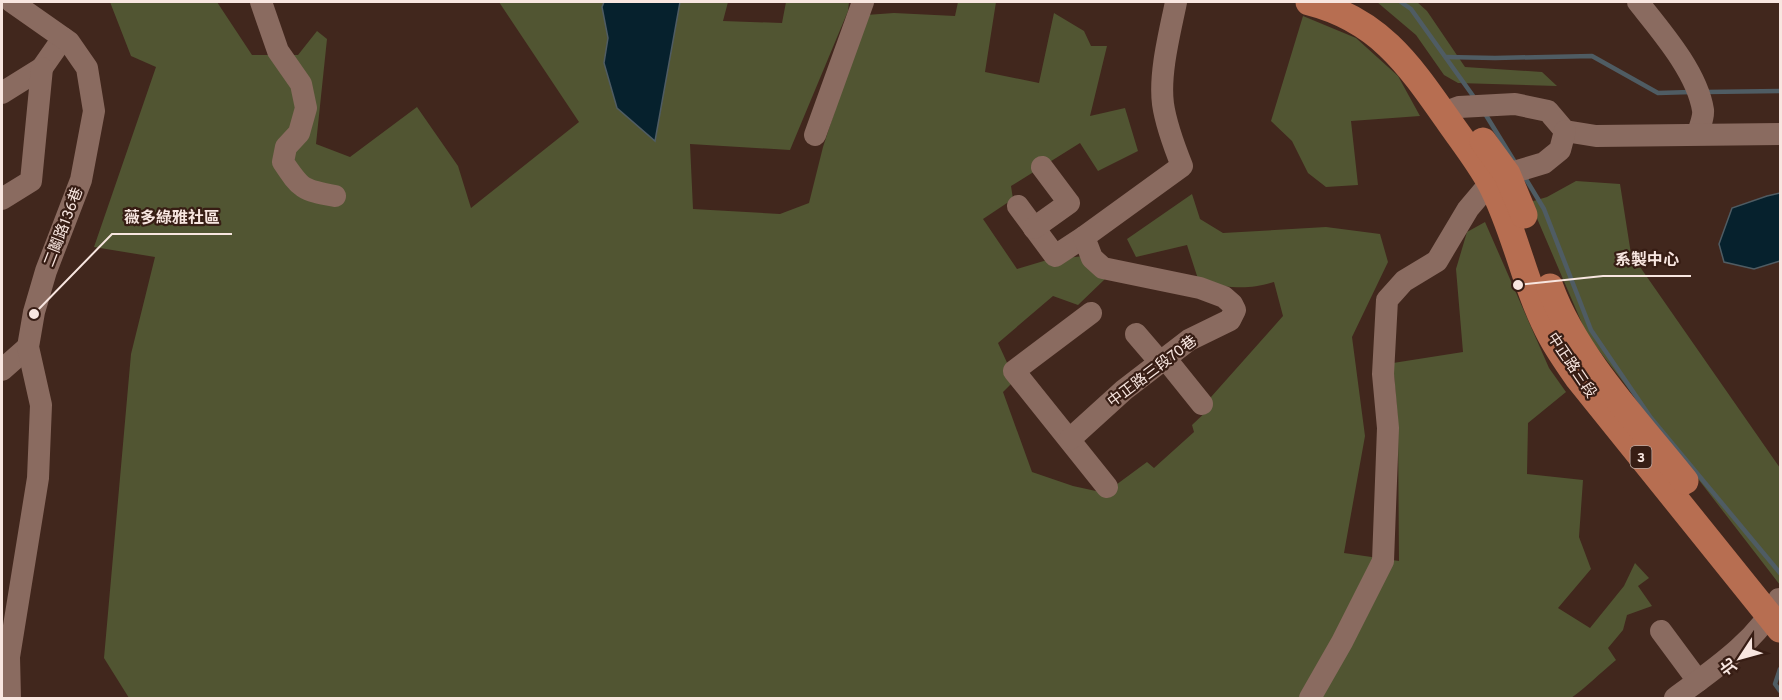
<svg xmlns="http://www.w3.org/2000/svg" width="1782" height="700" font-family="Overpass,'Noto Sans TC',sans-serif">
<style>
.green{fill:#515532}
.water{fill:#06212d;stroke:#4f5c63;stroke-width:1.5}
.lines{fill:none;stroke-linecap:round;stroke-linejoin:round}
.stream{stroke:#4f5c63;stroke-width:4.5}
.minor{stroke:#8a6b60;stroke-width:22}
.major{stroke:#b76e51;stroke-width:27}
.labels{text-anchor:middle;stroke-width:4.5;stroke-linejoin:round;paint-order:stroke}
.shield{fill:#371d14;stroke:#beaaa3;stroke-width:1.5}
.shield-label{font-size:14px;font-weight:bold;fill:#f8e6e0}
.street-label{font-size:15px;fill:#f8e6e0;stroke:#371d14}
.leader{fill:none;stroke:#f8e6e0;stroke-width:2}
.callout-dot{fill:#f8e6e0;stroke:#371d14;stroke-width:2}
.callout-label{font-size:16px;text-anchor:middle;font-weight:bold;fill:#f8e6e0;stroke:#371d14;stroke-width:4.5;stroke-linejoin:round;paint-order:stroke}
</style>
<rect width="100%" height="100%" fill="#41271d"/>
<g class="green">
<path d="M110 2H217L252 55H298L317 31 327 39 316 144 350 157 417 107 458 166 471 208 579 122 499 2H604L602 7 608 38 604 63 655 141 680 2H728L723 21 782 23 786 2H849L848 11 790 150 690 144 693 209 780 214 809 203 823 147 866 15 894 13 955 16 958 2H996L985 72 1039 83 1054 13 1084 31 1091 46H1107L1090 116 1125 108 1138 151 1098 171 1080 143 1011 186 1013 199 983 219 1017 269 1047 260 1084 256 1105 279 1078 305 1053 296 998 343 1015 380 1003 392 1032 472 1073 486 1105 493 1147 462 1154 468 1194 432 1192 425 1211 407V397L1283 316 1274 282C1245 291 1229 287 1199 282L1187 245 1136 257 1127 239 1192 194 1200 219 1223 233 1326 227 1380 234 1388 262 1352 337 1365 436 1344 553 1399 561 1398 423 1393 363 1463 352 1456 269 1467 232 1485 222 1549 368 1566 392 1528 423 1527 474 1583 480 1579 537 1591 569 1558 608 1590 628 1624 586 1635 563 1649 578 1638 586 1652 606 1627 615 1623 630 1608 648 1616 660C1600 673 1587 687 1571 698H129L104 658 131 354 155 257 94 247 156 67 131 56Z"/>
<polygon points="1377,2 1417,2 1427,11 1465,67 1542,72 1557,86 1458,83 1444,75 1416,35"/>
<polygon points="1303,16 1356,38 1398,76 1420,116 1351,121 1358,185 1326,187 1308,173 1292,141 1271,121"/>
<polygon points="1576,181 1620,184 1631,254 1780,468 1780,585 1587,335 1530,202 1547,197"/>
</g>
<g class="water">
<polygon points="604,2 680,2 655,141 617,108 604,63 608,38 602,7"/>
<polygon points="1780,193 1780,261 1754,269 1724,262 1719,244 1732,208 1767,196"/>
</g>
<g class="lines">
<g class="stream">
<polyline points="1401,2 1411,9 1476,100"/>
<polyline points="1446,57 1495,58 1592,56 1658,93 1691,92"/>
<polyline points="1705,92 1780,91"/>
<polyline points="1484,112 1516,164"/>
<polyline points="1524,176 1544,209 1591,330 1651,418 1780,573"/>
<polyline points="1780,669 1775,684 1780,691"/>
</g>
<g class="minor">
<path d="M261 2 278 51 301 84 306 108 299 133 286 147 283 162C301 189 302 190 335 196"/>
<path d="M1638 2C1661 31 1697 72 1703 110 1704 117 1700 126 1698 133"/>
<polyline points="2,93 42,68 63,38"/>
<polyline points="1443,113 1459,107 1515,104 1548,111 1565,131 1596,136 1780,134"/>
<polyline points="815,135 863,2"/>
<polyline points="2,199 31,181 42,68"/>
<polyline points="1018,206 1055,256 1084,237"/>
<polyline points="1034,228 1069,203 1042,167"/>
<polyline points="1091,313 1014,371 1107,487"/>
<polyline points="1136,334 1160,362"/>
<polyline points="1165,358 1202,404"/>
<polyline points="2,370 28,347"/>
<path d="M1070 439 1124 390 1189 340 1230 320 1235 310 1232 304 1224 297 1200 288 1103 268 1092 258 1084 237 1182 166C1174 146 1166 125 1163 104 1159 73 1170 32 1176 2"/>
<polyline points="1661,631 1698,681"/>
<polyline points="10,698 9,657 38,478 41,405 28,347 34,312 46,271 81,180 94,111 87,68 69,42 12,2"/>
<polyline points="1310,698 1342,642 1383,561 1388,428 1383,374 1387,300 1404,281 1437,261 1468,209 1490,183 1507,174 1544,163 1560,150 1565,131"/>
<path d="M1675 698C1713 670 1757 641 1779 599"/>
</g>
<g class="major">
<path d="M1309 2C1380 20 1410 66 1450 123 1464 143 1479 162 1491 184 1516 232 1525 288 1551 336 1559 351 1569 365 1578 378L1780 629"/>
<polyline points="1483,141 1507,174 1524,215"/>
<path d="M1550 287C1576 358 1638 422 1685 481"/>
</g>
</g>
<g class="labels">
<rect class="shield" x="1630.5" y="446" width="21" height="22" rx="4.5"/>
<g class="shield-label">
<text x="1641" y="462">3</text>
</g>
<g class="street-label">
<text transform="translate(63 227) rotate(-69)" y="5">二鬮路136巷</text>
<text transform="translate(1572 365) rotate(56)" y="5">中正路三段</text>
<text transform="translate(1152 371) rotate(-37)" y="5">中正路三段70巷</text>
</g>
</g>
<path class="leader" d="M34 314L112 234H232M1518 285L1603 276H1691"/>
<g class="callout-dot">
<circle cx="34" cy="314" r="6"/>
<circle cx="1518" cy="285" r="6"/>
</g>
<g class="callout-label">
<text x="172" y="223">薇多綠雅社區</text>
<text x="1647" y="265">系製中心</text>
</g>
<rect width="1782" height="700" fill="none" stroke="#f8e6e0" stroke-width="6"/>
<g transform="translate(1740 658) rotate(234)" stroke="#371d14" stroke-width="4.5" paint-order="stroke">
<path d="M0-4.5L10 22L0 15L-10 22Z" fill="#f8e6e0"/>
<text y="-9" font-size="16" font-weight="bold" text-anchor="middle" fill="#f8e6e0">北</text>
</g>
</svg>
